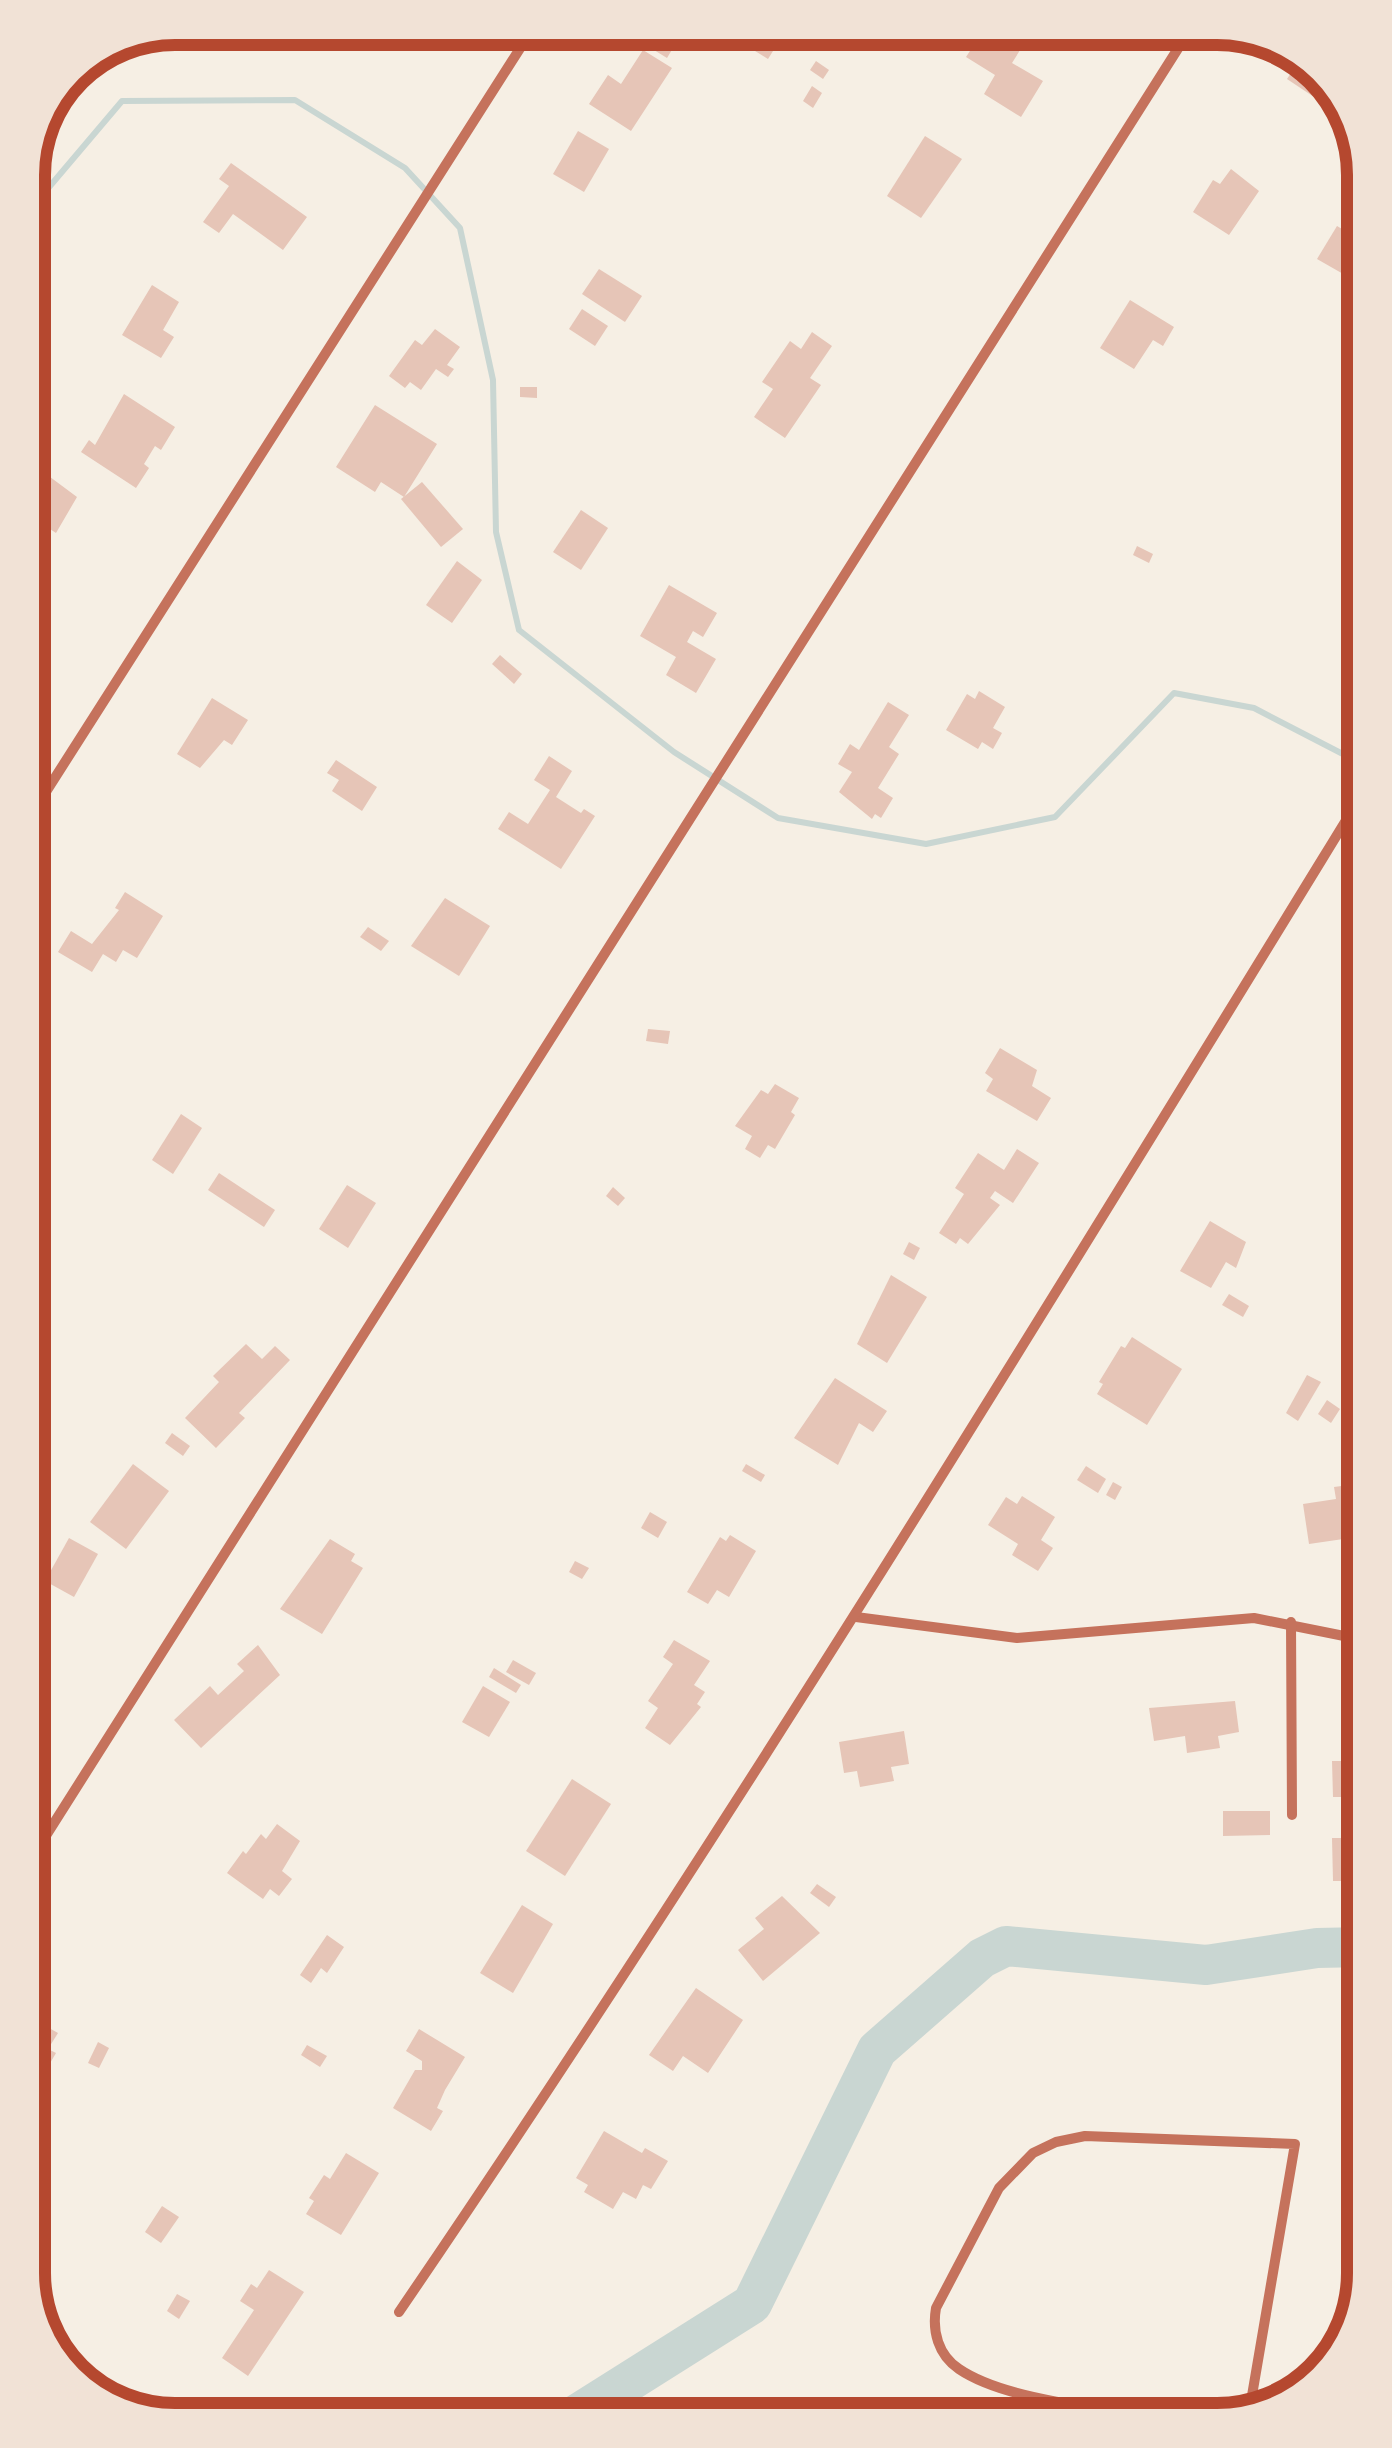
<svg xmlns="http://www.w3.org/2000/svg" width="1392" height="2448" font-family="'Nunito Sans',sans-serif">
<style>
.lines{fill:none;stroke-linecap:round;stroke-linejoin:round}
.stream{stroke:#c9d6d2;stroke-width:6}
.river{stroke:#c9d6d2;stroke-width:40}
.building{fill:#e6c5b7}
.minor{stroke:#c5725c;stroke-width:10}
.rim{fill:none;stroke:#b5482f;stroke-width:12}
</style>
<rect width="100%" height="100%" fill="#f6efe4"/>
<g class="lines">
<polyline class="stream" points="28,212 122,101 295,100 405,168 460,228 493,380 496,532 519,630 674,752 778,818 926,844 1055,817 1174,693 1254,708 1364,765"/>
<polyline class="river" points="568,2420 752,2304 877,2050 982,1958 1006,1946 1206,1965 1317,1948 1364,1947"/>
</g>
<g class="building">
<polygon points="726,28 772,28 783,35 768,59 724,32"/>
<polygon points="985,28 1053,31 1043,49 1027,39 1012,63 1043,81 1021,117 984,94 995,75 966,57"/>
<polygon points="660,40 673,48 667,58 654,50"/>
<polygon points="643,50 672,68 631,131 589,104 608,75 621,84"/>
<polygon points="1302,56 1339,98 1332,109 1287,79"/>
<polygon points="816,61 829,70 823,79 810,70"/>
<polygon points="812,86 822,93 813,108 803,101"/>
<polygon points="578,131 609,149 584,192 553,174"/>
<polygon points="925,136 962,159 921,218 887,196"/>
<polygon points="231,163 307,217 283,250 233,214 219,233 203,222 229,186 219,179"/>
<polygon points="1231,169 1259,191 1229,235 1193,212 1213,180 1220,184"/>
<polygon points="1337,226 1364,242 1345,275 1317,259"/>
<polygon points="599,269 642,296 625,322 582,294"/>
<polygon points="152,285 179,302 163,330 174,337 161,358 122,335"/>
<polygon points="1130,300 1174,327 1163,346 1153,340 1134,369 1100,348"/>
<polygon points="582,309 608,326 595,346 569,329"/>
<polygon points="435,329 460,347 447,365 454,369 448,377 436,369 421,390 410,382 405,388 389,376 415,340 422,345"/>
<polygon points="812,332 832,346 810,378 821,385 785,438 754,417 773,389 762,382 790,341 801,349"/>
<polygon points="520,387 537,387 537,398 520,397"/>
<polygon points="124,394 175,427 161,450 155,446 144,464 149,468 136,488 81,452 89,440 95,445"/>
<polygon points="375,405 437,444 404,497 381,482 375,492 336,467"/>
<polygon points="42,471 77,497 56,533 47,527 28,550 28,495"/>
<polygon points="422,482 463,529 441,547 401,499"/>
<polygon points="581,510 608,528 581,570 553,552"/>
<polygon points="1137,546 1153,554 1149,563 1133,555"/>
<polygon points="457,561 482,580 452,623 426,605"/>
<polygon points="669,585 717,613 703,637 693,631 687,642 716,659 696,693 666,675 676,657 640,636"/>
<polygon points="500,655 522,674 514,684 492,664"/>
<polygon points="979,691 1005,707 993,728 1002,733 993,749 982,742 978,749 946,730 967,694 975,699"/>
<polygon points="212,698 248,720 232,745 224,740 200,768 177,754"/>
<polygon points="888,702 909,715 889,747 899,754 878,788 893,798 881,818 875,814 872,819 839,792 852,772 838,764 850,744 859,750"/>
<polygon points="549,756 572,771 556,797 581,813 584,809 595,816 561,869 498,829 509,812 528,824 550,790 534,780"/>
<polygon points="336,760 377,787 362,811 332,791 339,780 327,773"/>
<polygon points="125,892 163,916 137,958 123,950 116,962 103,954 92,972 58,952 71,931 92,944 119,910 115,908"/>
<polygon points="445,898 490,926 459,976 411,946"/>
<polygon points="368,927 389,941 381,951 360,937"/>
<polygon points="648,1029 670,1031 668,1044 646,1041"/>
<polygon points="1000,1048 1037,1070 1032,1086 1051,1098 1037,1121 986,1091 993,1079 985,1073"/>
<polygon points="775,1084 799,1098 791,1112 795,1115 775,1149 768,1145 760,1158 745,1149 752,1136 735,1126 761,1090 768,1094"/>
<polygon points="181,1114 202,1128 173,1174 152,1160"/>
<polygon points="1017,1149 1039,1163 1013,1203 995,1191 990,1198 1000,1205 968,1244 960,1238 956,1244 939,1233 964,1194 955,1188 978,1153 1004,1170"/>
<polygon points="219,1173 275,1210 264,1227 208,1190"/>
<polygon points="347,1185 376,1203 348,1248 319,1229"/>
<polygon points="613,1187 625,1198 618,1206 606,1196"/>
<polygon points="1210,1221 1246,1242 1236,1268 1226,1262 1211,1288 1180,1271"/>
<polygon points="909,1242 920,1248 914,1260 903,1254"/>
<polygon points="891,1275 927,1297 887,1363 857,1344"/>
<polygon points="1229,1294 1249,1306 1243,1317 1222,1305"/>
<polygon points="1132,1337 1182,1369 1147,1425 1097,1394 1103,1384 1099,1382 1121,1346 1125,1348"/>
<polygon points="246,1344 262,1359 275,1346 290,1360 239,1413 245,1418 216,1448 185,1418 219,1382 213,1376"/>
<polygon points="1307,1375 1321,1382 1298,1421 1286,1413"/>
<polygon points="835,1378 887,1411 873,1432 859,1423 838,1465 794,1438"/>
<polygon points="1327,1400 1340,1409 1331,1423 1318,1414"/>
<polygon points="172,1433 190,1446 183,1456 165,1443"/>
<polygon points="133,1464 169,1491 126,1549 90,1522"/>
<polygon points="746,1464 765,1475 761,1482 742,1471"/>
<polygon points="1086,1466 1106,1479 1098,1493 1077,1480"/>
<polygon points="1113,1482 1122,1487 1115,1500 1106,1495"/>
<polygon points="1364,1483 1364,1536 1309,1544 1303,1504 1336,1499 1334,1487"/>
<polygon points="1022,1496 1055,1517 1041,1540 1053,1548 1038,1571 1012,1555 1018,1544 988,1525 1006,1497 1017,1504"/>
<polygon points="650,1512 667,1522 658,1538 641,1528"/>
<polygon points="730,1535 756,1551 729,1597 717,1590 708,1604 687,1592 720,1537 726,1541"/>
<polygon points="69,1538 98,1554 74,1597 45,1581"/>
<polygon points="330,1539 355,1554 351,1561 363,1568 322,1634 280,1609"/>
<polygon points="575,1561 589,1568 582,1579 569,1572"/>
<polygon points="674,1640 710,1661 694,1685 705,1692 697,1704 701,1707 670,1745 645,1728 658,1708 648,1701 673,1664 663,1657"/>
<polygon points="258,1645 280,1675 201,1748 174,1720 210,1686 218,1695 244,1671 237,1664"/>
<polygon points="513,1660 536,1673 529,1685 506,1672"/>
<polygon points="494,1668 521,1685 516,1693 489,1677"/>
<polygon points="483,1686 510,1702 489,1737 462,1722"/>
<polygon points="1235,1701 1239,1732 1218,1736 1220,1748 1187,1753 1185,1736 1154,1741 1149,1708"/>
<polygon points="1343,1708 1364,1709 1364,1797 1333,1797 1332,1761 1343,1761"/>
<polygon points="904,1731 909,1764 891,1767 894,1781 860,1787 857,1771 844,1773 839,1742"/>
<polygon points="572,1779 611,1804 565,1876 526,1851"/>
<polygon points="1223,1811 1270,1811 1270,1835 1223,1836"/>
<polygon points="277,1824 300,1841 282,1871 292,1879 279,1896 270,1889 263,1899 227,1873 243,1851 246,1854 261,1834 266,1839"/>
<polygon points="1332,1838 1364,1838 1364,1881 1333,1881"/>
<polygon points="817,1884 836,1897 829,1907 810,1893"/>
<polygon points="782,1896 820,1933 763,1981 738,1950 764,1929 755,1918"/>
<polygon points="522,1905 553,1924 513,1993 480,1973"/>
<polygon points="327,1935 344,1947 327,1973 321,1968 311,1983 300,1975"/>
<polygon points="696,1988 743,2020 708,2073 683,2056 673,2071 649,2055"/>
<polygon points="28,2005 44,2015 40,2023 58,2033 48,2049 56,2053 46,2070 28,2059"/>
<polygon points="419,2029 465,2057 445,2090 437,2108 443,2111 431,2131 393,2108 415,2070 422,2070 422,2061 406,2051"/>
<polygon points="98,2042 109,2048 99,2068 88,2063"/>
<polygon points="307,2045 327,2056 320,2067 301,2055"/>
<polygon points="604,2131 642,2153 645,2148 668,2161 651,2189 643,2185 636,2199 623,2192 613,2209 584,2192 588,2185 576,2178"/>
<polygon points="346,2153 379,2173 341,2235 306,2214 314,2201 309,2198 324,2175 330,2179"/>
<polygon points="162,2206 179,2217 161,2243 145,2232"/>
<polygon points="269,2270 304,2292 248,2376 222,2358 254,2310 240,2301 251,2284 257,2288"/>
<polygon points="177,2294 190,2301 179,2319 167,2311"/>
</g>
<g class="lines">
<g class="minor">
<polyline points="28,820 533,28"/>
<polyline points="856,1617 1017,1638 1254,1618 1364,1640"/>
<polyline points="1291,1622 1292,1815"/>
<polyline points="28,1864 1191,28"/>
<path d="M399 2312C737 1816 1050 1303 1364 791"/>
<path d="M1214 2420C1145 2412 1015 2407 959 2369 938 2355 932 2331 936 2308L999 2188 1033 2153 1056 2142 1085 2136 1295 2144 1249 2413"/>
</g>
</g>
<path d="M0 0H1392V2448H0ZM175 45H1217A130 130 0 0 1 1347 175V2273A130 130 0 0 1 1217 2403H175A130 130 0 0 1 45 2273V175A130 130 0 0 1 175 45Z" fill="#f1e2d6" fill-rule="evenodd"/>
<path class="rim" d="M175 45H1217A130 130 0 0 1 1347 175V2273A130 130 0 0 1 1217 2403H175A130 130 0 0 1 45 2273V175A130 130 0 0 1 175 45Z"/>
</svg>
